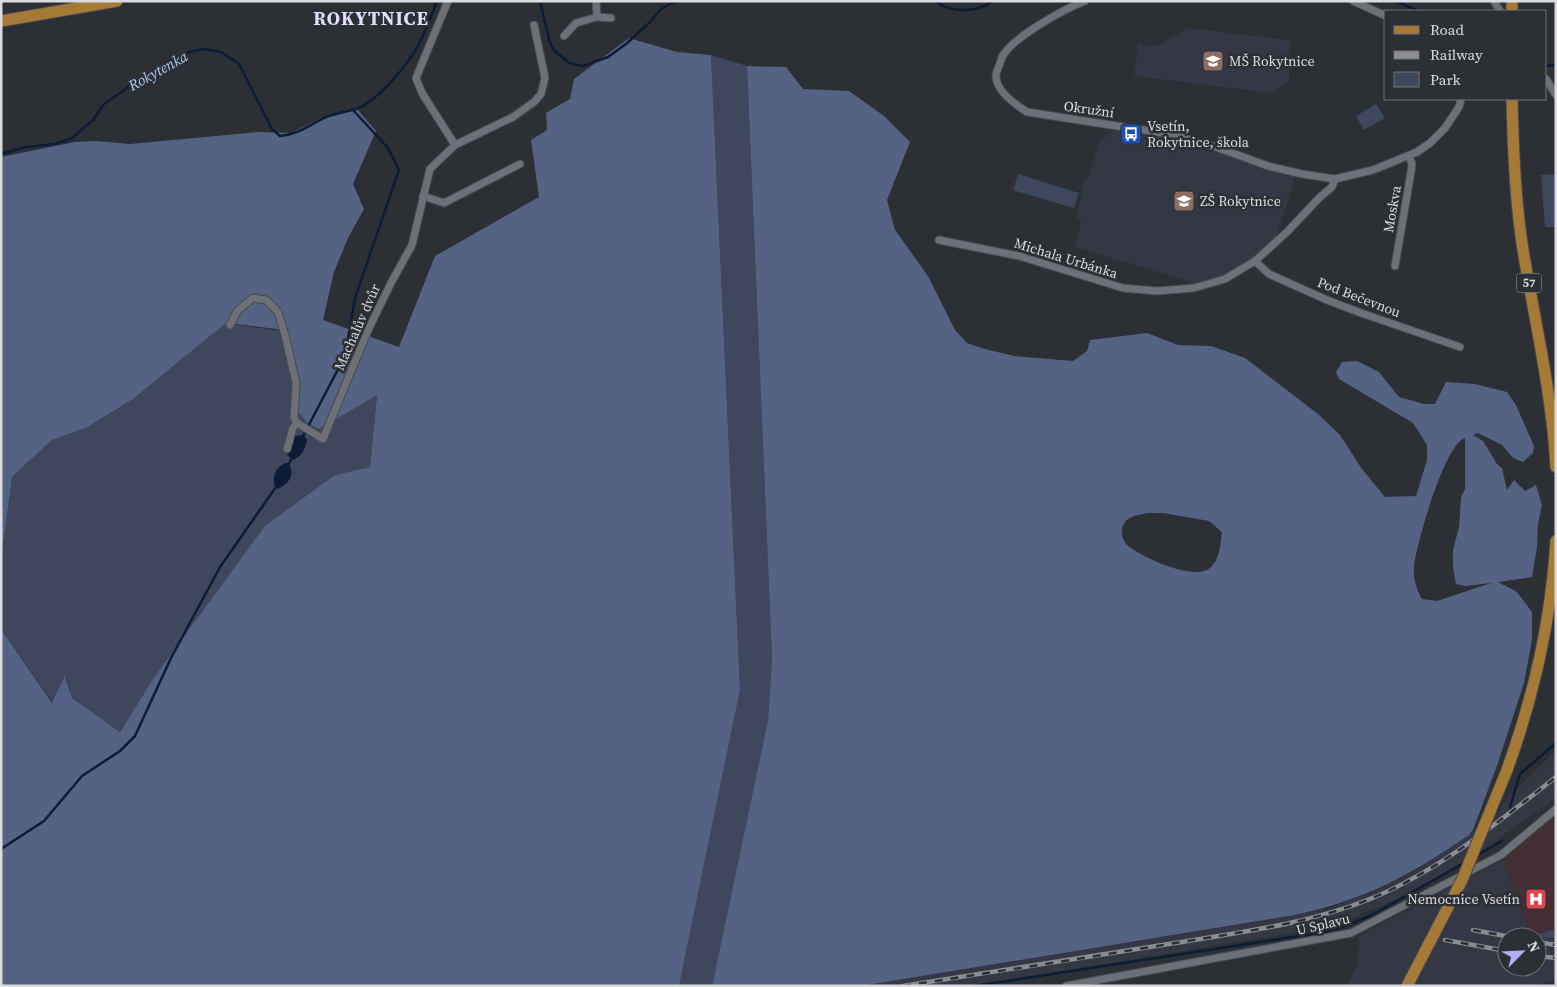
<svg xmlns="http://www.w3.org/2000/svg" width="1557" height="987" font-family="'Source Serif 4',serif">
<style>
.built{fill:#343844}
.medical{fill:#443034}
.green{fill:#3e475c}
.forest{fill:#546283;fill-rule:evenodd}
.water{fill:#0b1c36}
.lines{fill:none;stroke-linecap:round;stroke-linejoin:round}
.stream{stroke:#0b1c36;stroke-width:2.5}
.minor-casing{stroke:#484a4f;stroke-width:9}
.primary-casing{stroke:#484a4f;stroke-width:13}
.minor{stroke:#6d7076;stroke-width:7}
.primary{stroke:#a47a36;stroke-width:11}
.rail-casing{stroke:#8c8d92;stroke-width:4.5}
.rail{stroke:#2c2f34;stroke-width:2.5;stroke-dasharray:8;stroke-linecap:butt}
.primary-bridge-casing{stroke:#484a4f;stroke-width:13;stroke-linecap:butt}
.primary-bridge{stroke:#a47a36;stroke-width:11}
.labels{text-anchor:middle;stroke-width:5;stroke-linejoin:round;paint-order:stroke}
.shield{fill:#2c2f34;stroke:#a6a8ac;stroke-width:1}
.shield-label{font-size:12px;font-weight:bold;fill:#dbdce0}
.poi-label{font-size:14px;fill:#dbdce0;stroke:#2c2f34;text-anchor:start}
.street-label{font-size:14px;fill:#dbdce0;stroke:#2c2f34}
.water-label{font-size:15px;font-style:italic;fill:#adc9f5;stroke:#2c2f34}
.district-label{font-size:19px;font-weight:bold;letter-spacing:1px;fill:#e0defc;stroke:#2c2f34}
</style>
<rect width="100%" height="100%" fill="#2c2f34"/>
<g class="built">
<polygon points="1188,28 1290,40 1289,80 1273,93 1134,76 1138,44 1152,47 1159,45"/>
<polygon points="1114,125 1169,134 1297,173 1276,237 1255,261 1227,274 1192,284 1185,280 1075,247 1081,221 1077,219 1083,181 1089,176 1099,141 1111,133"/>
<polygon points="1556,750 1556,798 1487,847 1437,877 1400,898 1354,917 1330,925 1298,932 972,986 861,986 1261,921 1326,909 1370,893 1408,875 1444,852 1498,815 1503,803"/>
<polygon points="1503,860 1531,937 1507,937 1507,967 1537,967 1537,938 1556,938 1556,980 1534,986 1347,986 1358,963 1359,936"/>
</g>
<polygon class="medical" points="1556,815 1556,938 1531,937 1503,860"/>
<g class="green">
<polygon points="711,55 747,66 772,659 768,720 712,986 679,986 740,690"/>
<polygon points="1376,104 1385,118 1364,130 1356,116"/>
<polygon points="1018,174 1079,193 1074,208 1013,190"/>
<polygon points="1556,174 1556,227 1545,227 1541,175"/>
<polygon points="226,323 286,332 377,394 370,467 335,475 153,679 120,732 72,698 66,677 53,703 1,629 1,561 12,477 52,440 86,428 133,399"/>
<polygon points="1549,930 1556,931 1556,938 1534,937"/>
</g>
<g class="forest">
<polygon points="629,38 677,52 711,55 740,690 679,986 1,986 1,629 52,703 65,676 72,698 120,732 153,679 265,526 335,475 370,467 377,395 319,429 308,423 298,412 298,381 286,332 276,329 226,323 133,399 86,428 52,440 12,477 1,561 1,157 75,142 96,141 130,144 260,132 291,133 321,118 358,110 376,131 353,184 364,209 348,238 334,272 323,320 399,347 435,256 539,197 531,140 547,130 546,113 570,99 574,79"/>
<path d="M747 66 786 67 803 89 849 91 884 116 910 142 887 200 895 230 928 276 955 330 967 343 985 349 1014 356 1073 361 1087 351 1090 340 1147 333 1178 345 1211 346 1245 358 1318 414 1340 435 1362 469 1385 497 1416 496 1427 460V445L1413 423 1339 379 1336 372 1342 362 1357 361 1379 372 1399 397 1424 404H1435L1446 382 1475 384 1507 392 1516 405 1534 446 1533 453 1523 462 1513 458 1502 445 1478 433 1473 435 1483 441 1497 464 1502 468 1507 490 1514 480 1525 491 1536 485 1542 505 1538 524 1537 547 1532 577 1498 582 1517 592 1532 612V640L1524 683 1498 763 1473 830 1469 835C1411 875 1365 900 1295 915L861 986H712L768 720 772 659ZM1465 438V489L1461 497 1459 527 1453 550V567L1456 584 1465 586 1491 583 1437 601 1422 599C1416 588 1413 578 1414 566 1417 543 1444 445 1465 438ZM1147 513H1163L1209 521 1222 532C1220 545 1220 563 1207 570 1189 578 1146 559 1131 548 1124 544 1121 536 1122 528 1123 525 1125 521 1128 519 1133 515 1141 515 1147 513Z"/>
</g>
<g class="water">
<path d="M304 435 307 440C305 449 302 457 292 460L287 454 290 441 294 436Z"/>
<path d="M286 463 289 464C295 476 289 483 278 489L276 488C271 478 275 467 286 463Z"/>
</g>
<g class="lines">
<g class="stream">
<polyline points="540,1 549,39 551,45 555,51 569,63 583,66 608,57 626,44 649,23 661,9 676,1"/>
<path d="M935 1C951 13 976 13 993 1"/>
<polyline points="1395,1 1419,11"/>
<polyline points="1546,66 1556,65"/>
<path d="M1 154 26 147 54 144 71 139 93 120 104 104 147 74 189 52 204 49 221 52 239 64 272 129 280 136C300 134 309 125 326 117 338 112 351 112 363 106 385 92 409 64 421 40 427 28 432 14 437 1"/>
<polyline points="302,438 345,356 355,298 399,170 388,148 353,110"/>
<polyline points="287,467 293,456"/>
<polyline points="1510,807 1520,774 1556,743"/>
<polyline points="1,849 44,821 82,776 120,751 135,736 171,658 220,567 276,487"/>
<polyline points="1476,856 1502,841"/>
<polyline points="974,986 1325,932 1348,925 1372,915 1464,863"/>
</g>
<g class="minor-casing">
<g id="minor">
<path d="M1085 1C1064 9 1013 37 1002 57 1001 60 1000 64 998 68 998 70 996 72 996 75 995 90 1016 105 1027 112L1169 134 1213 146 1268 166 1302 174 1335 179 1373 170 1417 152 1430 143 1445 128 1459 107 1461 99"/>
<polyline points="1353,1 1386,16"/>
<polyline points="1494,1 1500,11"/>
<polyline points="597,17 611,18"/>
<polyline points="564,36 576,23 597,17 596,1"/>
<polyline points="1546,79 1556,95"/>
<polyline points="455,145 513,117 534,102 541,94 545,78 534,25"/>
<polyline points="423,196 444,203 520,164"/>
<polyline points="939,240 1019,256 1123,288 1157,291 1194,288 1225,279 1255,261 1287,232 1320,197 1332,187 1335,179"/>
<polyline points="1255,261 1269,274 1327,300 1361,313 1460,347"/>
<polyline points="1395,266 1411,172 1412,164 1409,156"/>
<polyline points="230,325 238,310 253,298 266,300 278,312 285,335 296,383 294,418 297,423 323,439 369,328 391,283 412,245 430,169 455,145 422,93 416,78 448,1"/>
<polyline points="287,449 293,428 297,423"/>
<polyline points="1066,986 1351,933 1501,855 1556,809"/>
</g>
</g>
<g class="primary-casing">
<g id="primary">
<polyline points="1512,11 1512,1"/>
<polyline points="1,21 117,1"/>
<path d="M1512 99C1513 149 1515 200 1523 250 1535 322 1552 394 1556 467"/>
<path d="M1507 770C1534 696 1551 620 1556 541"/>
</g>
</g>
<use href="#minor" class="minor"/>
<use href="#primary" class="primary"/>
<g class="rail-casing">
<g id="rail">
<polyline points="1473,930 1511,937"/>
<polyline points="1445,940 1507,951"/>
<polyline points="1537,942 1556,945"/>
<polyline points="1537,956 1556,958"/>
<path d="M903 986C994 972 1085 958 1175 943 1241 932 1308 924 1370 899 1439 871 1498 822 1556 777"/>
</g>
</g>
<use href="#rail" class="rail"/>
<g class="primary-bridge-casing">
<polyline id="primary-bridge" points="1407,986 1462,880 1507,770"/>
</g>
<use href="#primary-bridge" class="primary-bridge"/>
</g>
<defs>
<g id="school-square" transform="scale(1.125)"><rect x="-9" y="-9" width="18" height="18" rx="4" fill="#8d6e63" stroke="#2c2f34"/><path d="M0-5L7-2L0 1L-7-2ZM-4 1L0 2.5L4 1V4Q0 6-4 4Z" fill="#fff"/></g>
<g id="bus-square" transform="scale(1.125)"><rect x="-9" y="-9" width="18" height="18" rx="4" fill="#1a4fb4" stroke="#2c2f34"/><path d="M-5-6H5V4H4V6H2V4H-2V6H-4V4H-5ZM-3.5-4V0h7V-4ZM-3.5 1.2v1.5H-2V1.2ZM2 1.2v1.5H3.5V1.2Z" fill="#fff"/></g>
<g id="hospital-square" transform="scale(1.125)"><rect x="-9" y="-9" width="18" height="18" rx="4" fill="#e0444e" stroke="#2c2f34"/><path d="M-5-5h3v3.5h4V-5h3V5h-3V1.5h-4V5h-3Z" fill="#fff"/></g>
</defs>
<g fill-rule="evenodd">
<use href="#school-square" x="1213" y="61"/>
<use href="#bus-square" x="1131" y="134"/>
<use href="#school-square" x="1184" y="201"/>
<use href="#hospital-square" x="1536" y="899"/>
</g>
<g class="labels">
<rect class="shield" x="1516.5" y="273.5" width="25" height="19" rx="4"/>
<g class="shield-label">
<text x="1529" y="287">57</text>
</g>
<g class="poi-label">
<text x="1229" y="66">MŠ Rokytnice</text>
<text x="1147" y="131">Vsetín,<tspan x="1147" dy="16">Rokytnice, škola</tspan></text>
<text x="1200" y="206">ZŠ Rokytnice</text>
<text x="1520" y="904" text-anchor="end">Nemocnice Vsetín</text>
</g>
<g class="street-label">
<text transform="translate(1089 109) rotate(8)" y="5">Okružní</text>
<text transform="translate(1392 209) rotate(-80)" y="5">Moskva</text>
<text transform="translate(1066 258) rotate(17)" y="5">Michala Urbánka</text>
<text transform="translate(1359 297) rotate(21)" y="5">Pod Bečevnou</text>
<text transform="translate(357 327) rotate(-66)" y="5">Machalův dvůr</text>
<text transform="translate(1323 924) rotate(-13)" y="5">U Splavu</text>
</g>
<g class="water-label">
<text transform="translate(158 71) rotate(-29)" y="5">Rokytenka</text>
</g>
<g class="district-label">
<text x="371" y="25">ROKYTNICE</text>
</g>
</g>
<rect width="1557" height="987" fill="none" stroke="#dbdce0" stroke-width="5"/>
<rect x="1384" y="10" width="162" height="90" fill="#2c2f34" stroke="#727479"/>
<rect x="1394" y="26" width="25" height="8" fill="#a47a36" stroke="#727479"/>
<text x="1430" y="35" font-size="15" fill="#dbdce0">Road</text>
<rect x="1394" y="51" width="25" height="8" fill="#8c8d92" stroke="#727479"/>
<text x="1430" y="60" font-size="15" fill="#dbdce0">Railway</text>
<rect x="1394" y="72" width="25" height="15" fill="#3e475c" stroke="#727479"/>
<text x="1430" y="85" font-size="15" fill="#dbdce0">Park</text>
<g transform="translate(1522 952) rotate(66)"><circle r="24" fill="#2c2f34" stroke="#727479"/>
<path d="M0-4L9 19L0 12L-9 19Z" fill="#b3adf9"/>
<text y="-8" font-size="14" font-weight="bold" text-anchor="middle" fill="#dbdce0">N</text>
</g>
</svg>
